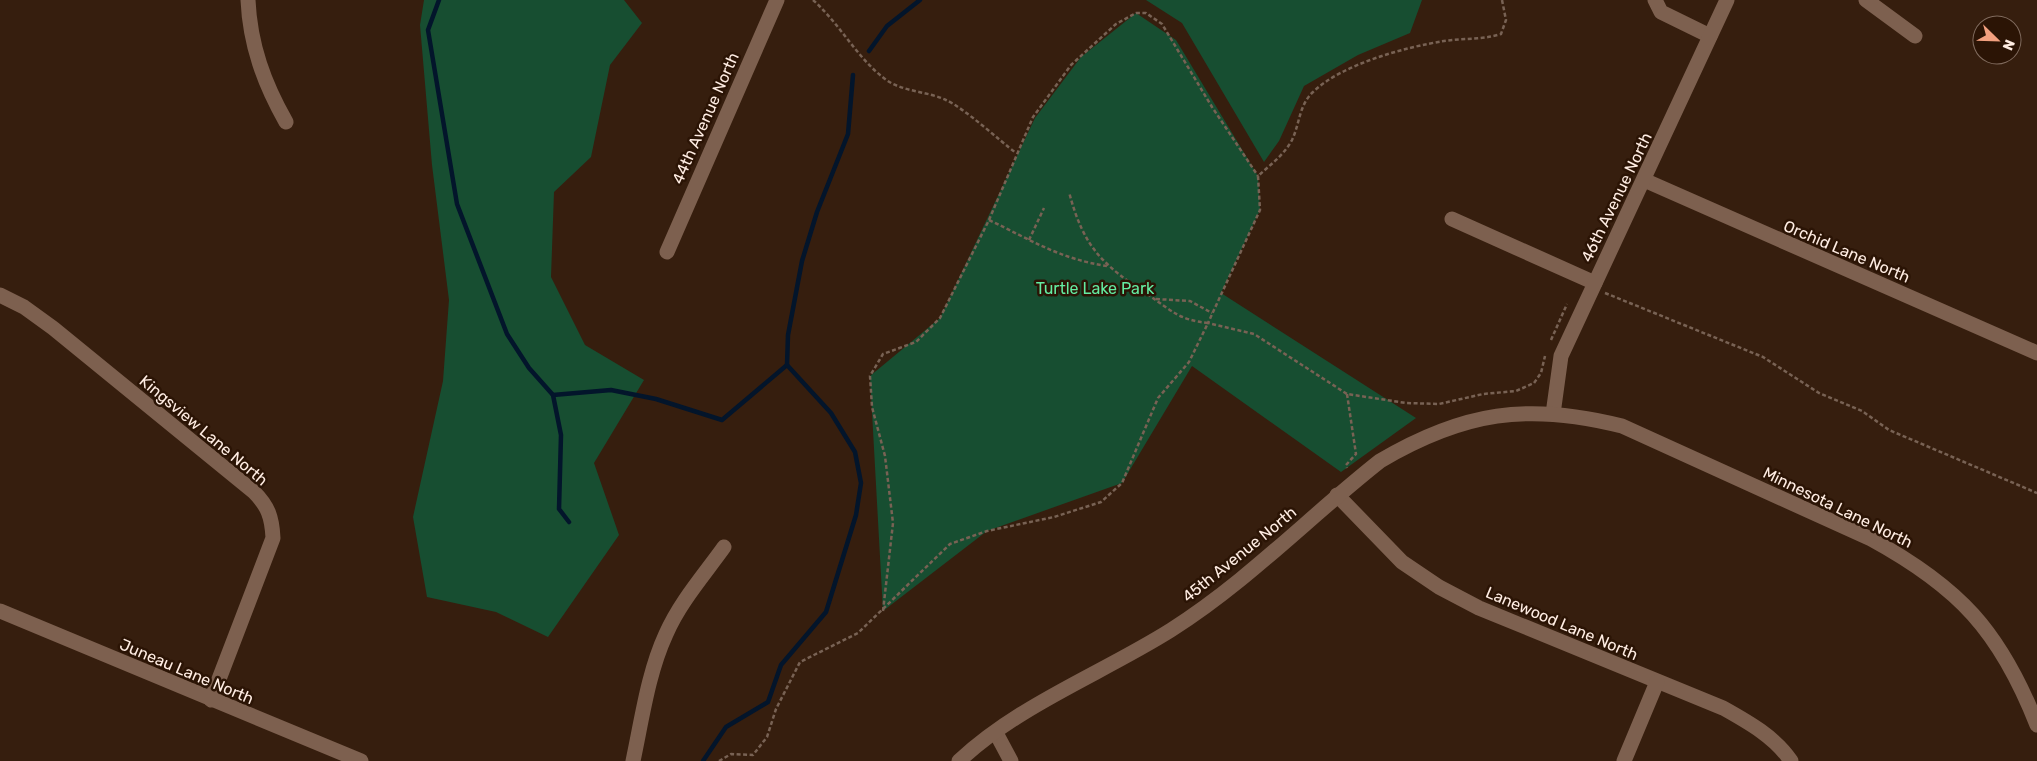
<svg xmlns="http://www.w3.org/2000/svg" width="2037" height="761" font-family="Rubik,sans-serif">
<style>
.green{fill:#174e31}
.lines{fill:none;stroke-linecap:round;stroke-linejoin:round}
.stream{stroke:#03152b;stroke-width:4.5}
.path{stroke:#786254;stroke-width:2.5;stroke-dasharray:4 2.5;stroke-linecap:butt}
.street{stroke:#7d604f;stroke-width:15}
.labels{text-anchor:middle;stroke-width:5;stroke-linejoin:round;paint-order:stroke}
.street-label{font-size:16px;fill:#ffede3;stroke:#2b1405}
.park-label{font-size:16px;fill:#64eca2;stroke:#2b1405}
</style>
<rect width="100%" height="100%" fill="#361e0e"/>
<g class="green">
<polygon points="424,0 624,0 642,23 610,65 591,157 554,192 551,277 585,345 644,380 594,463 619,535 548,637 496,612 427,597 413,517 443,381 449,300 432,165 420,25"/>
<polygon points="1146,0 1422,0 1410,33 1358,55 1304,86 1279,141 1264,162 1182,23"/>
<polygon points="1136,13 1176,40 1258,176 1260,210 1221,293 1416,418 1341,472 1192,366 1122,483 987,531 883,611 870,376 940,318 1035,118 1081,57"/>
</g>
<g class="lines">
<g class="stream">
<polyline points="439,0 428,30 457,204 507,334 529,368 553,395 611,390 656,399 722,420 787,365"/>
<polyline points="869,51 887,26 920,0"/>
<polyline points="553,395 561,435 559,509 569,522"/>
<polyline points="703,761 726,727 768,702 781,665 826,612 856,515 861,483 855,452 831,413 787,365 788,335 802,261 817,212 848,134 853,75"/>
</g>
<g class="path">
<path d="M813 0C840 24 857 58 885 79 902 92 927 91 946 100 964 108 999 140 1016 153"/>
<path d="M1502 0 1506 20 1501 34C1482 40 1464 38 1444 41 1406 47 1342 64 1313 92 1299 105 1300 123 1292 140 1284 155 1270 165 1258 176L1260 210 1208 323 1254 334 1347 394 1406 403 1439 404 1483 394 1516 391 1534 383 1541 373 1545 356"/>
<path d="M989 220C1031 240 1060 259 1107 266"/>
<polyline points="1029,240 1044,208"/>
<polyline points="1605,293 1763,357 1819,393 1862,411 1889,430 2037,493"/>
<polyline points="1156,299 1190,301 1212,313"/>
<polyline points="1551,340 1567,304"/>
<polyline points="1347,394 1356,454 1346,465 1347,468"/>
<polyline points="883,611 893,523 885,456 872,407 870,376 883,354 916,342 940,318 989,220 1033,117 1071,65 1116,24 1136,13 1146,13 1162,24 1212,107 1258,176"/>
<path d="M719 761 731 754 753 755 767 737 776 709 800 662 858 633 950 544 987 531 1054 517 1101 502 1122 483 1158 398 1189 362 1208 323C1180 320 1173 312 1150 296 1103 265 1084 249 1069 192"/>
</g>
<g class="street">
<path d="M248 0C250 45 264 83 286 122"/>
<polyline points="1655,0 1661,12 1710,36"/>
<polyline points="1866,0 1915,36"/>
<polyline points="1644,180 2037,353"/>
<polyline points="1452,219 1595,283"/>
<polyline points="667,252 777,0"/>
<path d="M0 295 24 307 53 328 254 492C268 506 272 517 273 538L211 700"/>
<polyline points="1553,414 1561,356 1727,0"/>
<path d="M1337 495 1402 562 1439 587 1479 608 1723 708C1748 722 1775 737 1791 761"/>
<polyline points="0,611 361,761"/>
<polyline points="996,733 1011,761"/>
<path d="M633 761C642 719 648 673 666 634 680 602 704 575 724 547"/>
<path d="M959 761C1020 704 1101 674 1171 630 1247 582 1310 516 1380 461 1463 412 1528 402 1622 426L1871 539C1959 587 2000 631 2037 725"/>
<polyline points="1624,761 1657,682"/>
</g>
</g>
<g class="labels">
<g class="street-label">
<text transform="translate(705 118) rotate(-66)" y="6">44th Avenue North</text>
<text transform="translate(1616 197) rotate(-64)" y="6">46th Avenue North</text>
<text transform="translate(1847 251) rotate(23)" y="6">Orchid Lane North</text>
<text transform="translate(204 430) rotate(40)" y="6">Kingsview Lane North</text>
<text transform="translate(1838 507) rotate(26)" y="6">Minnesota Lane North</text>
<text transform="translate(1239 554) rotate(-39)" y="6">45th Avenue North</text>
<text transform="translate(1562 623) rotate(23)" y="6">Lanewood Lane North</text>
<text transform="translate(187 671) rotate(23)" y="6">Juneau Lane North</text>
</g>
<g class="park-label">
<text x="1095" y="294">Turtle Lake Park</text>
</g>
</g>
<g transform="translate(1997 40) rotate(113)"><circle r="24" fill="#2b1405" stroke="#806b5e"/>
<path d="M0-4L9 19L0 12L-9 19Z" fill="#f2a07f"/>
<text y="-8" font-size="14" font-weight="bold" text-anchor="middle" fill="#ffede3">N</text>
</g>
</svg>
